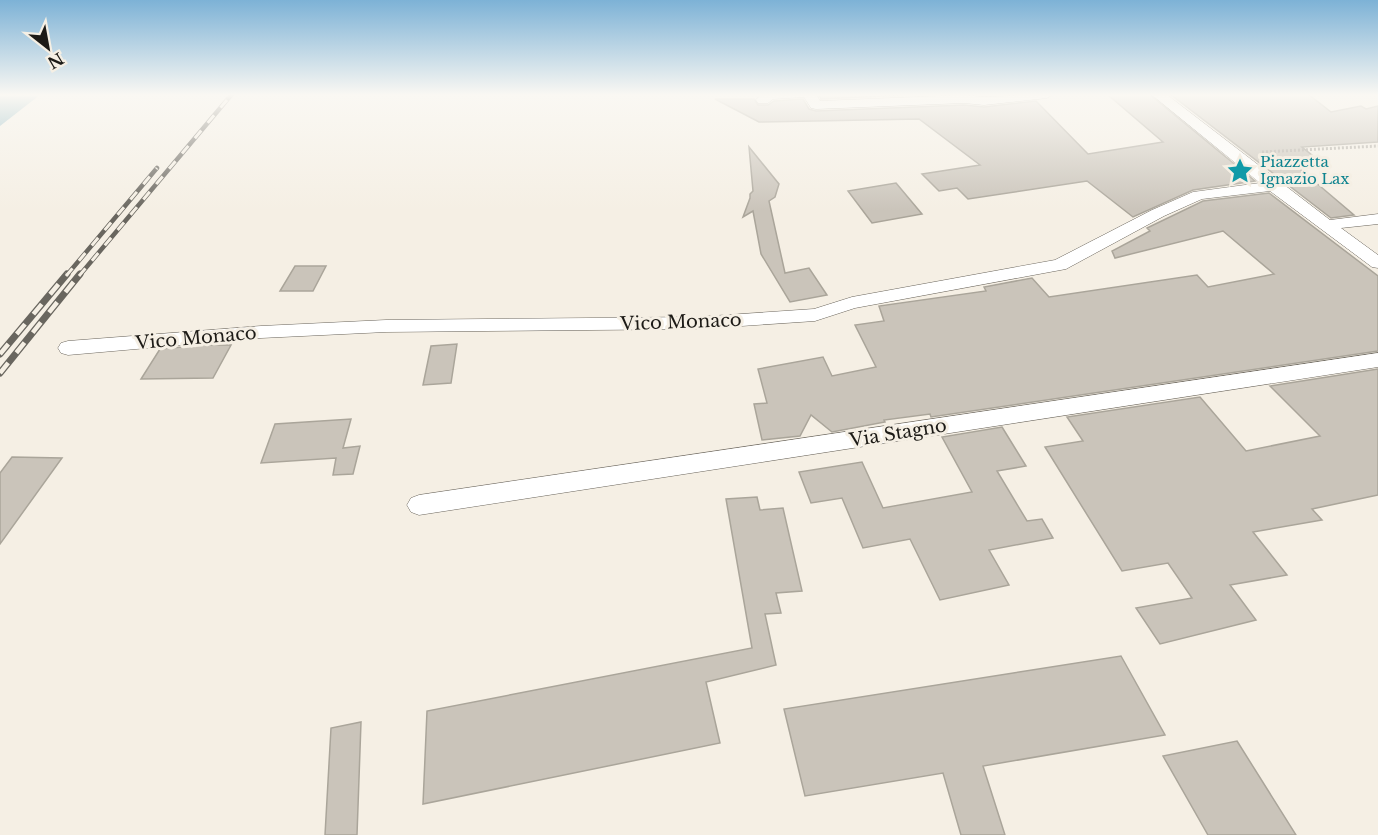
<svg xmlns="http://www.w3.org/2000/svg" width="1378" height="835" font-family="'Libre Baskerville',serif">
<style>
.water{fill:#7daebc}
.building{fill:#cac4ba;stroke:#aaa59a;stroke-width:1.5}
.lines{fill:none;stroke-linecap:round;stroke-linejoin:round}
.street-casing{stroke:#6a655c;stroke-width:1}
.path{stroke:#afaaa1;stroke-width:3;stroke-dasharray:2 2;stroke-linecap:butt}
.street{fill:#fff;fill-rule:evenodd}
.rail-far1-casing{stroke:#69665f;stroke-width:4.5}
.rail-casing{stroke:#69665f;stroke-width:7}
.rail-far1{stroke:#f5efe4;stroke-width:3;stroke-dasharray:10;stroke-linecap:butt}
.rail{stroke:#f5efe4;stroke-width:4.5;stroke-dasharray:13;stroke-linecap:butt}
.labels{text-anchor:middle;stroke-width:6;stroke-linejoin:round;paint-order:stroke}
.far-culture-label{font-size:15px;fill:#0d838f;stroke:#f5efe4;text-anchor:start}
.street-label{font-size:18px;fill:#1c1a16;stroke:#f5efe4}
</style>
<rect width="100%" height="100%" fill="#f5efe4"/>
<polygon class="water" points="0,94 41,94 0,126"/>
<g class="building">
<polygon points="819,94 925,94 821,99"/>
<polygon points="1107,94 1149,94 1255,181 1193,190 1133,217 1087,181 968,199 957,188 939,191 922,174 980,165 919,119 759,122 715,99 754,99 758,105 768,105 774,101 803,99 809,109 816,111 964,105 984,107 1036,101 1088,154 1163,142"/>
<polygon points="1170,94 1308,94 1331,112 1361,106 1366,109 1378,106 1378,142 1302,147 1322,163 1294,164 1354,215 1331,218"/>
<polygon points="749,147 779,184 775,197 769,201 785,273 809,268 827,295 790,302 761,254 753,211 743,217 750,198 750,194 753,191"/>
<polygon points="896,183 922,214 872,223 848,191"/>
<polygon points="1269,193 1378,276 1378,351 931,417 930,414 884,420 885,422 832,432 811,415 800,436 762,440 754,404 767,403 758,369 823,357 832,376 876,367 855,325 884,321 879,306 986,291 984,287 1032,278 1049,297 1197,275 1208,287 1274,274 1223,231 1115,258 1112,251 1150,231 1147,228 1203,201"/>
<polygon points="295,266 326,266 313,291 280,291"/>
<polygon points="457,344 451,383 423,385 431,346"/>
<polygon points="205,345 231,345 213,378 141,379 160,349"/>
<polygon points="1378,369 1378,495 1312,509 1322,520 1253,532 1287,575 1230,585 1256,620 1160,644 1136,608 1192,598 1168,563 1122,571 1045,447 1083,441 1067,417 1200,397 1246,451 1320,436 1270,386"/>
<polygon points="351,419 343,448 360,446 353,474 333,475 336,458 261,463 275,424"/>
<polygon points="1002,427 1026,466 997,471 1027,521 1042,519 1053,538 989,550 1009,585 940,600 910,539 863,548 842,498 811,503 799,472 862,462 883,508 972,492 942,437"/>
<polygon points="12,457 62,458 0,544 0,473"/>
<polygon points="757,497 760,510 783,508 802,591 776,593 781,613 765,614 776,665 706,682 720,743 423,804 427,711 752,648 726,499"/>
<polygon points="1121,656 1165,735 983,766 1005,835 961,835 943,773 805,796 784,709"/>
<polygon points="361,722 357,835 325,835 331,728"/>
<polygon points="1237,741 1296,835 1208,835 1163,756"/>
</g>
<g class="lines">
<g class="street-casing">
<g id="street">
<polygon points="762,94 816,94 820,101 964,95 984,97 1053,94 1047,98 984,105 964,103 816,109 811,108 804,97 773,99 768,103 758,103 756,100"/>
<polygon points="1151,94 1166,94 1330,220 1378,214 1378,224 1341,228 1378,255 1378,268 1372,267 1270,191 1202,199 1164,216 1066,269 855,308 815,321 697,329 386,332 261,338 68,355 61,353 58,348 61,343 68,341 261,326 386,320 697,317 814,309 852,297 1055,260 1152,210 1193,192 1260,183"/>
<polygon points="1378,353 1378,367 419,515 411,512 407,505 411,498 419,495"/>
</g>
</g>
<polyline class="path" points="1262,152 1378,146"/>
<use href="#street" class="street"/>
<g class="rail-far1-casing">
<g id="rail-far1">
<polyline points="66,276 157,168"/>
<polyline points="79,276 232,94"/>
</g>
</g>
<g class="rail-casing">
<g id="rail">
<polyline points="0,354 67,274"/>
<polyline points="0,373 80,274"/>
</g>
</g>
<use href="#rail-far1" class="rail-far1"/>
<use href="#rail" class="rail"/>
</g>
<linearGradient id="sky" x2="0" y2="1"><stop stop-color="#7db2d6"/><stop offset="0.45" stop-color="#faf8f3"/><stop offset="1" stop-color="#faf8f3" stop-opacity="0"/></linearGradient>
<rect width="1378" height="211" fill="url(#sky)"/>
<defs>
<g id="sight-bare" transform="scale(2.07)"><path d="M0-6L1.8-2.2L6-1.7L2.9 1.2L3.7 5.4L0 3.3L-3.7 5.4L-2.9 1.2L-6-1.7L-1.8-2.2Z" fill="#0f9aa8" stroke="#f5efe4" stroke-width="2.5" paint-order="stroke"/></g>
</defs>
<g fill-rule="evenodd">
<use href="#sight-bare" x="1240" y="171"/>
</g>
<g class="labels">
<g class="far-culture-label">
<text x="1260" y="167">Piazzetta<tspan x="1260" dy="17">Ignazio Lax</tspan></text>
</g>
<g class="street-label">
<text transform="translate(681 322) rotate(-2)" y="6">Vico Monaco</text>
<text transform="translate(196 338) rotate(-5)" y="6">Vico Monaco</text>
<text transform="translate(898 433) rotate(-9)" y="6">Via Stagno</text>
</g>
</g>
<g transform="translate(48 48) rotate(149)" stroke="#f5efe4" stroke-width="4.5" paint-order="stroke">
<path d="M0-4.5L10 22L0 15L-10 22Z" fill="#1c1a16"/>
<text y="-9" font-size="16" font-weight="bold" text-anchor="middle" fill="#1c1a16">N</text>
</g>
</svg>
